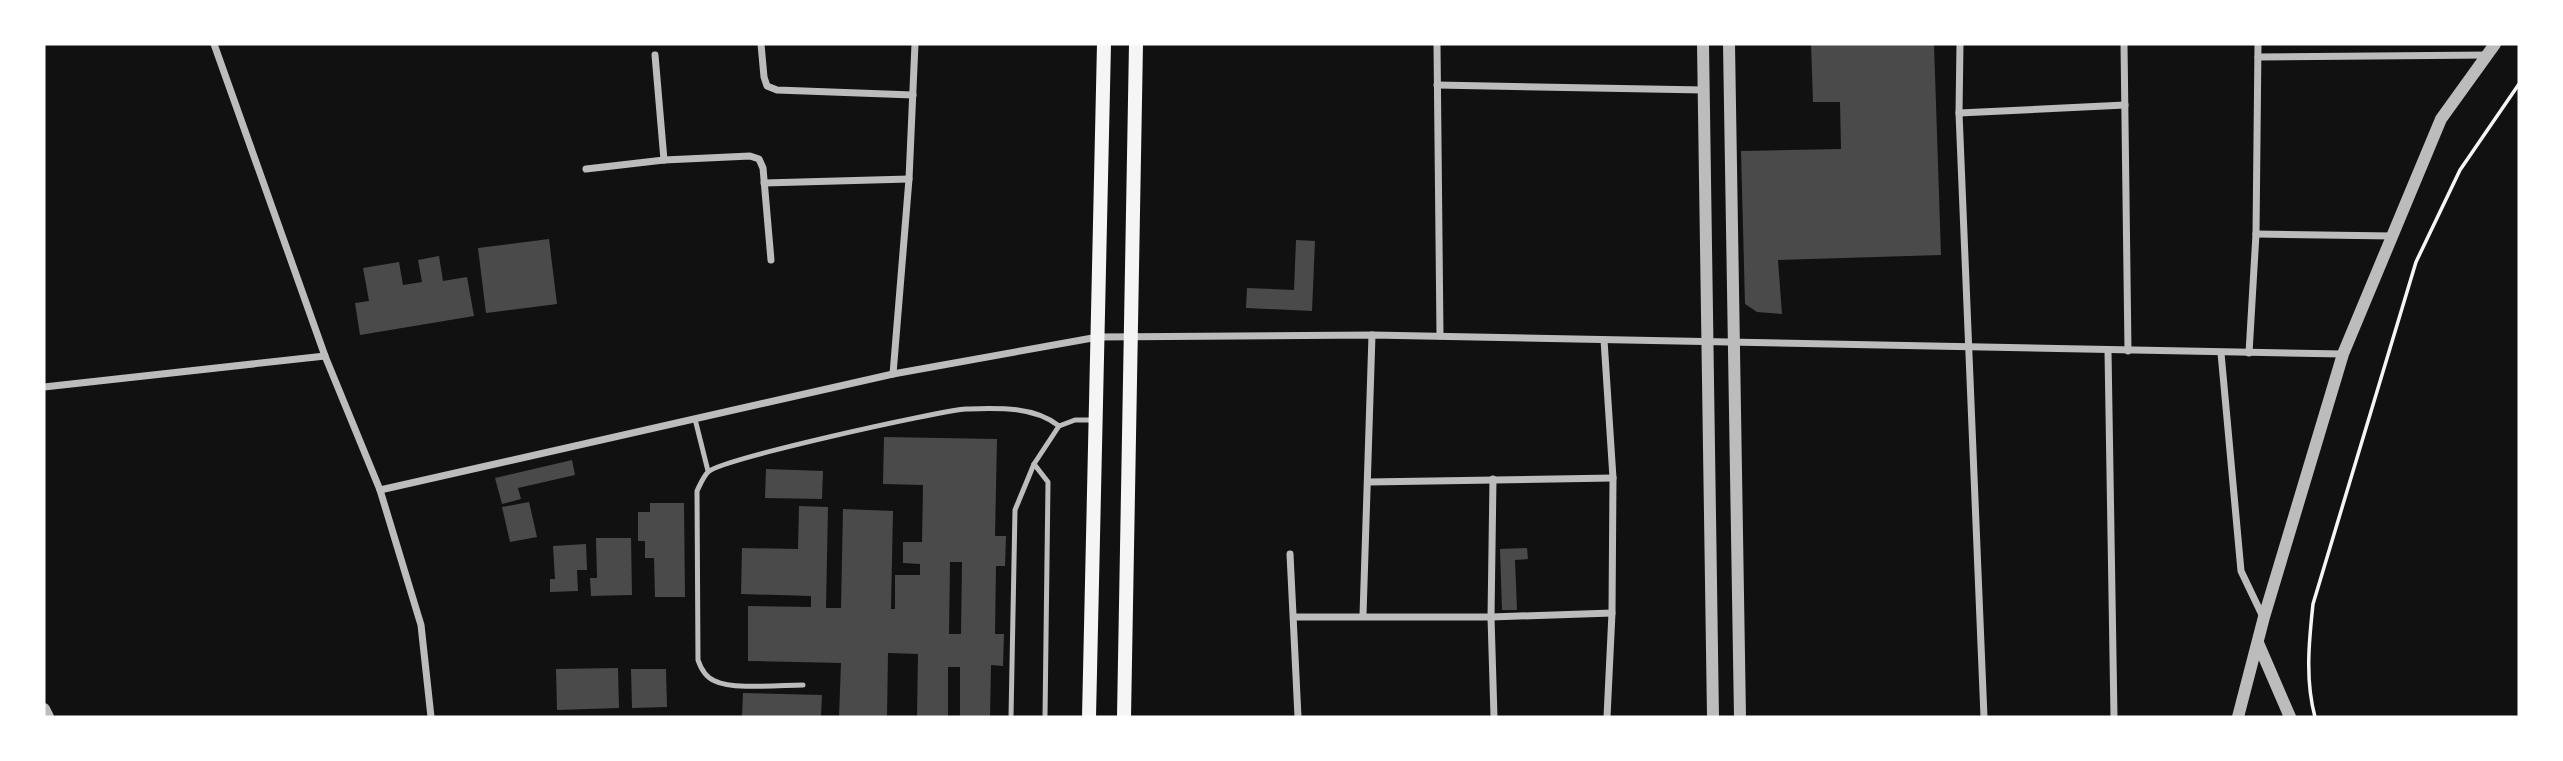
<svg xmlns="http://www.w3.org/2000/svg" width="2563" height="761" font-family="'Crimson Pro',serif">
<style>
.building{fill:#4a4a4a;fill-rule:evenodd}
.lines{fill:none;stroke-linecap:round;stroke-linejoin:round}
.path{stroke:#f5f5f5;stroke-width:3.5}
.service{stroke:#bcbcbc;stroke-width:5}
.minor{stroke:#bcbcbc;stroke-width:7}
.tertiary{stroke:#bcbcbc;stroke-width:12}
.secondary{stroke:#f5f5f5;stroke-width:14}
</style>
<rect width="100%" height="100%" fill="#111"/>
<g class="building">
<polygon points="1811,44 1934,44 1941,255 1778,260 1782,314 1757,312 1745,304 1741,151 1841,149 1840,102 1813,102"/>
<polygon points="549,239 557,304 486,313 478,248"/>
<polygon points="1296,240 1315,241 1312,311 1246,308 1247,288 1294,290"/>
<polygon points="439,256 443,281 467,277 474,316 360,335 355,303 369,301 363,268 399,262 403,285 422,282 418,260"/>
<path d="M884 437 997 439 995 536H1006L1005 566H996L995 634H1004L1003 666 991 665 990 717H960V667H948V717H917L918 654 888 653 887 717H839L841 663 748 661V606L811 607V596L741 594 742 548 798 549 799 506 828 507 826 608H841L843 509 893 511 891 609H895V575H920V564L903 563V542H922L923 485 883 484ZM950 562H962L961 634H949Z"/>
<polygon points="572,460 575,475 518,488 521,499 502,504 495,478"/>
<polygon points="766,469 823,471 822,499 765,498"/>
<polygon points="529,502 537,537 510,542 502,507"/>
<polygon points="650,503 684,503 685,597 655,597 654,558 645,558 645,541 638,541 638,512 650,512"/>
<polygon points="596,538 631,538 632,595 591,596 590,578 597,578"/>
<polygon points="586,544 587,570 577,570 578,591 550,592 550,579 555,579 553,546"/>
<polygon points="1527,548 1528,559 1515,560 1517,610 1502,610 1500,549"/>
<polygon points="618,668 619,708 557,710 556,669"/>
<polygon points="631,669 666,669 667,707 632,708"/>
<polygon points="743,693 822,695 821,716 742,717"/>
</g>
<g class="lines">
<path class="path" d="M2315 717C2305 680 2309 641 2313 604L2416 262 2460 170 2519 84"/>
<g class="service">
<polyline points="695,419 708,471"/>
<polyline points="1034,464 1048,482 1045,717"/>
<path d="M803 685C782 685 732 690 715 681 707 678 701 669 698 660L697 491C700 485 703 477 708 472 721 459 938 411 966 409 997 408 1034 406 1059 426"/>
<polyline points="1011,717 1015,510 1034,464 1059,426 1075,420 1093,420"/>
</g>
<g class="minor">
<polyline points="214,44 325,356 380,490 421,625 431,717"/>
<polyline points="761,44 764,77 767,86 777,90 913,95"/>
<polyline points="1437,44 1440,336"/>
<polyline points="1960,44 1959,113 1984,717"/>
<polyline points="2124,44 2128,351"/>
<polyline points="655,55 664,160"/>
<polyline points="2258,57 2488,55"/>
<polyline points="1437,85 1704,90"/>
<polyline points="1959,113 2125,105"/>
<polyline points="586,169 664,160 750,156 759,159 763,168 771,260"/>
<polyline points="764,183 909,179"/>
<polyline points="2256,234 2393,236"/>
<polyline points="1604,340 1613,478 1612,613 1607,717"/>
<polyline points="2108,351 2114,717"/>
<polyline points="2221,353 2241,571 2263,617"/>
<polyline points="2249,353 2256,234 2258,44"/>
<polyline points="893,374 909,179 915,44"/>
<polyline points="44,387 325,356"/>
<polyline points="1493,479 1491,617 1494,717"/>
<polyline points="1368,482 1613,478"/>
<polyline points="380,490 893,374 1098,337 1372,335 2343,354"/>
<polyline points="1290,554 1298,717"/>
<polyline points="1363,615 1372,335"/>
<polyline points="1294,617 1491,617 1612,613"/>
</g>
<g class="tertiary">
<polyline points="1703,44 1713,717"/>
<polyline points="1729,44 1740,717"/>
<polyline points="2258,643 2290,717"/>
<polyline points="44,709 48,717"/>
<polyline points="2238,717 2264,617 2343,354 2441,119 2495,44"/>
</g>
<g class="secondary">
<polyline points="1089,717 1104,44"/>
<polyline points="1124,717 1136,44"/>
</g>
</g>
<rect width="2563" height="761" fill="none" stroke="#ffffff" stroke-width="91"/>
</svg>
